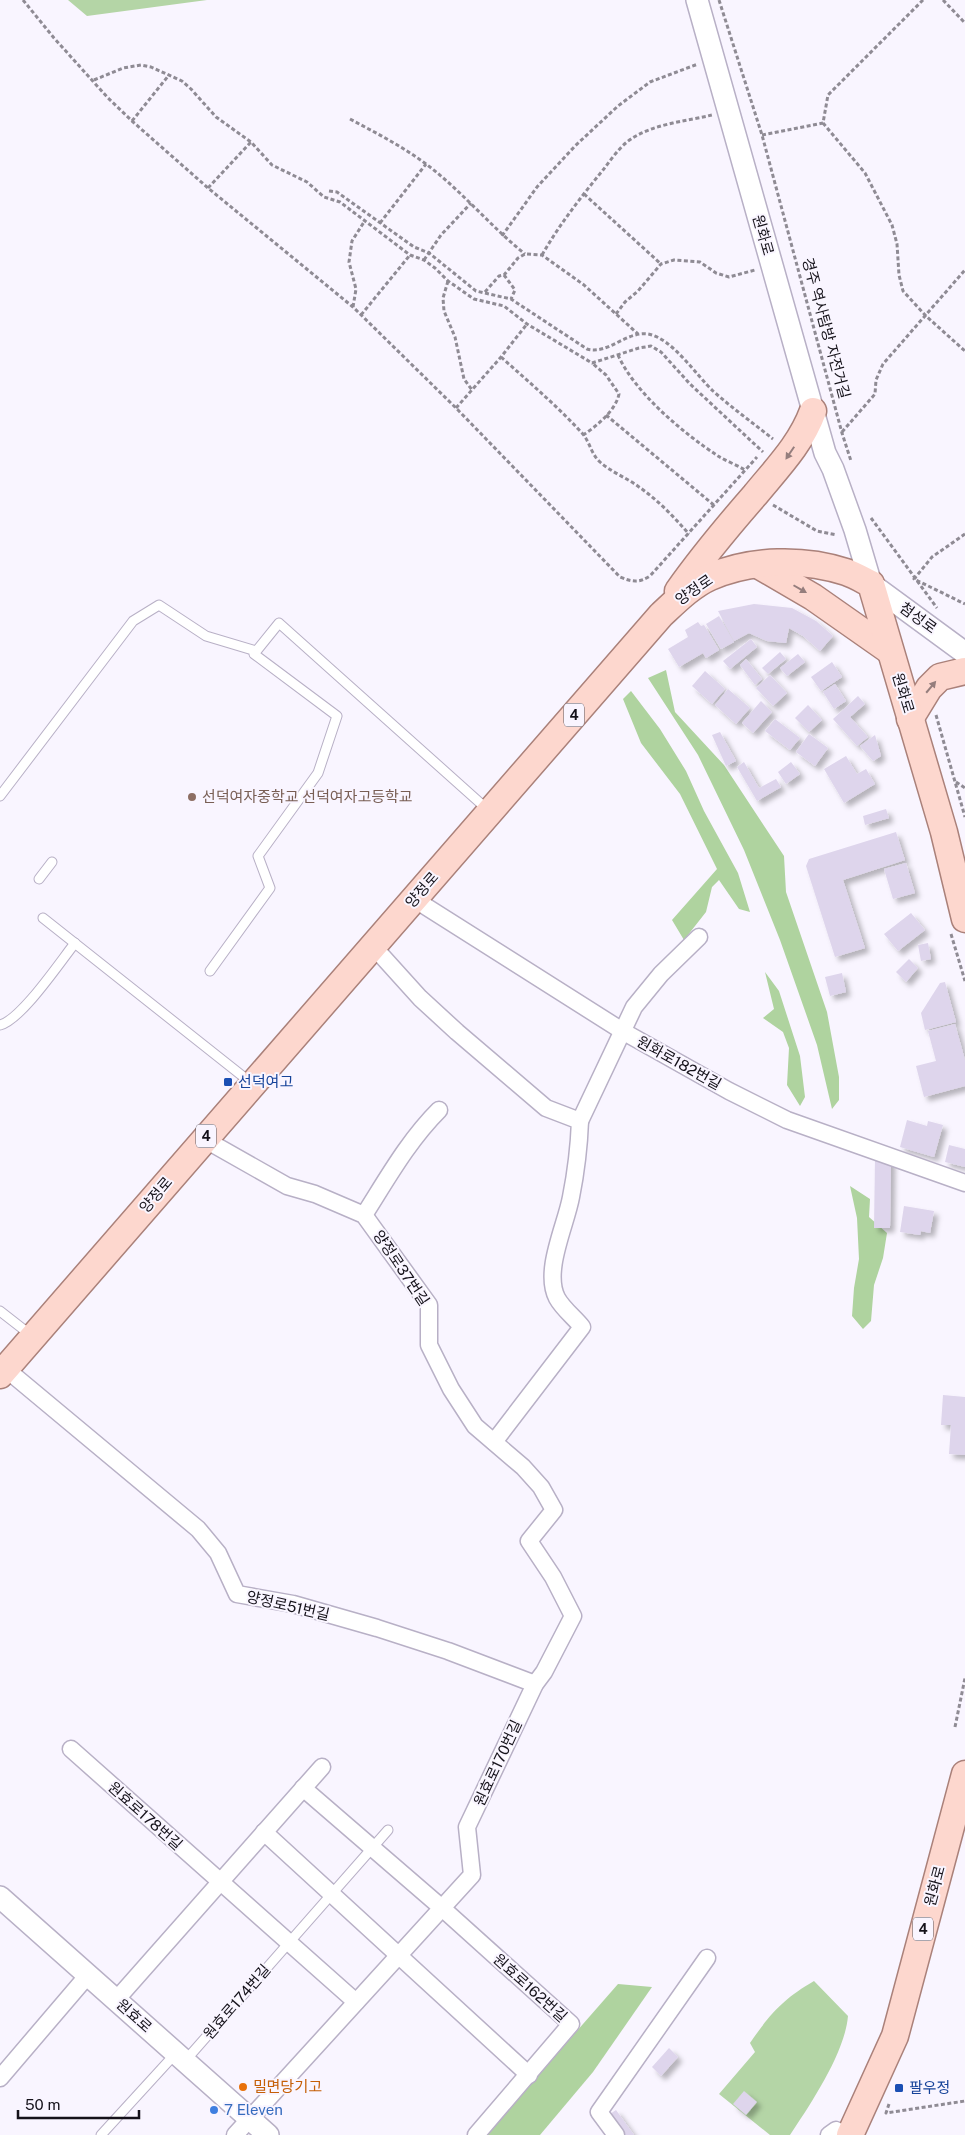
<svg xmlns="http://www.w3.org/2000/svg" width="965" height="2135" font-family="'Public Sans','Noto Sans KR',sans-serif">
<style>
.green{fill:#b4d5a6}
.forest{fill:#afd39f}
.building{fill:#ded5ec;filter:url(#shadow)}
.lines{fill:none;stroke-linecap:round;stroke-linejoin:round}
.service-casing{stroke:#b8b0c6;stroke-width:11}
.minor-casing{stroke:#b8b0c6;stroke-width:19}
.tertiary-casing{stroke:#b8b0c6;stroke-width:24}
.primary-casing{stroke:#aa817a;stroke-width:29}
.path{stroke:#8f8b94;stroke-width:3;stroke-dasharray:4 2.5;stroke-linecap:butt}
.service{stroke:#fff;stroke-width:9}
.minor{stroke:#fff;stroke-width:16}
.tertiary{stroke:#fff;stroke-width:21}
.primary{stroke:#fdd7ce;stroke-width:26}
.oneway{fill:#957e7d}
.education-dot{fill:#8d6e63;stroke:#f9f5ff;stroke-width:2}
.transit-dot{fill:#1a4fb4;stroke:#f9f5ff;stroke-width:2}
.food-dot{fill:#e8710a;stroke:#f9f5ff;stroke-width:2}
.shop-dot{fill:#3f7fe0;stroke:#f9f5ff;stroke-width:2}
.labels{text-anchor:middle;stroke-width:4;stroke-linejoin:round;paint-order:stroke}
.shield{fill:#f9f5ff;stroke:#59565f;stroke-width:1}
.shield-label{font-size:14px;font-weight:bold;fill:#15121a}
.street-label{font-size:15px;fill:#15121a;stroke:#f9f5ff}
.education-label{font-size:15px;fill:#785e54;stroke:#f9f5ff;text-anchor:start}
.transit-label{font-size:15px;fill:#164399;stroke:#f9f5ff;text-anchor:start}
.food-label{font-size:15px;fill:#c56008;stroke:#f9f5ff;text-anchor:start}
.shop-label{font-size:15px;fill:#366cbe;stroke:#f9f5ff;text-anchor:start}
</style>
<defs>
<filter id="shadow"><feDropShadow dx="4.5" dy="4.5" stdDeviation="2.5" flood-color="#0004"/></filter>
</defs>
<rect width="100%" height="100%" fill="#f9f5ff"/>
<g class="green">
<polygon points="68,0 207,0 87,16"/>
<path d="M814 1981 848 2016C845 2053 810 2105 790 2135H770L719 2094 755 2052 750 2043C770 2014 783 1999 814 1981Z"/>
</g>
<g class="forest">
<polygon points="666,670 675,712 724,765 784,856 786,892 827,1012 839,1077 839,1100 832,1109 817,1045 780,940 744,850 698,755 648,678"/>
<polygon points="631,691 660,729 686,771 704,811 738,873 750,912 739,909 719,880 712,887 706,912 684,940 672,920 717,869 680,794 641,743 623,699"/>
<polygon points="765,972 779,991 800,1056 805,1097 800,1106 787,1085 789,1048 783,1032 763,1018 774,1009"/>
<polygon points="850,1186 870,1199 869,1217 887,1233 883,1258 874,1285 871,1321 863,1329 852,1316 854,1288 859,1259 857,1218"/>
<polygon points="618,1984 652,1987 593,2072 540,2135 486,2135"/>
</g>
<g class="building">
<polygon points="754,604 792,608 816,621 833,636 820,651 803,636 789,628 786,643 767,641 749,633 734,641 718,611"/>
<polygon points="719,616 734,642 721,649 706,624"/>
<polygon points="698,622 701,626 704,625 719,650 706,658 703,653 679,667 668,649 688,637 685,630"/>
<polygon points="751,639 757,647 730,669 723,661"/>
<polygon points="780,652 786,659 768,674 762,668"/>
<polygon points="798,654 805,662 787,676 780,668"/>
<polygon points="746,659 762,679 755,685 740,665"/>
<polygon points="832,662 842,677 821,691 811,677"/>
<polygon points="705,671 725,689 712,704 692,686"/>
<polygon points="770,675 787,693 773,706 756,688"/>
<polygon points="835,684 846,701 834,709 823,692"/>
<polygon points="728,689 750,708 736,724 715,705"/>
<polygon points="858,696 865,704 850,717 868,737 857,746 833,719"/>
<polygon points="761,701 772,712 753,733 742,723"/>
<polygon points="808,705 822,720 809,732 795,718"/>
<polygon points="775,719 800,738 790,750 765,731"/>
<polygon points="720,732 736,761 726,766 712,735"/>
<polygon points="809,734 828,748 815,766 796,752"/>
<polygon points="875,735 881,756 873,761 860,746"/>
<polygon points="846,756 857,774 866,769 875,784 844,803 824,769"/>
<polygon points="744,762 759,788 776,779 781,787 757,801 737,767"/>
<polygon points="791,762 800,774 786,784 778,772"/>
<polygon points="886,809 889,818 865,825 863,816"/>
<polygon points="896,832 905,860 843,880 865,948 835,957 806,866 809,859"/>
<polygon points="906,863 915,893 893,899 884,869"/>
<polygon points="911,913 925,930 898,951 884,934"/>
<polygon points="928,943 931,959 921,961 918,945"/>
<polygon points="909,959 918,968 906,982 896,972"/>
<polygon points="842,973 846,992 830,996 825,977"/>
<polygon points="945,982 956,1022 925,1030 921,1013 940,983"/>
<polygon points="955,1024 965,1060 965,1086 924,1097 916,1066 936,1061 928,1031"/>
<polygon points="907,1120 927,1126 928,1121 943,1125 934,1157 900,1147"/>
<polygon points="949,1145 965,1149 965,1167 945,1162"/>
<polygon points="875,1158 891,1158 890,1228 874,1228"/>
<polygon points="904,1206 934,1211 930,1233 921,1231 920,1235 900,1232"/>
<polygon points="943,1395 965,1397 965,1455 949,1454 951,1425 941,1425"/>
<polygon points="669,2048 678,2057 661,2076 652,2067"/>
<polygon points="744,2091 757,2102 746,2115 733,2104"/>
<polygon points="616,2110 634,2135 621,2135 607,2116"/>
</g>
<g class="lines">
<g class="service-casing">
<g id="service">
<polyline points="0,796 133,621 159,605 206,636 256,651"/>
<polyline points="39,879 52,862"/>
<polyline points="43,918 250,1082"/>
<polyline points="210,971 270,888 258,856 318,773 337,716 254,654 279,623 488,810"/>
<path d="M0 1025C21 1020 60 962 75 943"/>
<polyline points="0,1311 32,1336"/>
<polyline points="185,2061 388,1830"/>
<polyline points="101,2135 176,2053"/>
</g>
</g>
<g class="minor-casing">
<g id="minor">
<polyline points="414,899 624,1032 729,1091 787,1120 965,1183"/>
<path d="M373 946 420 998 457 1032 546 1108 580 1121C579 1147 576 1172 571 1197 566 1225 543 1271 557 1298 563 1309 575 1318 582 1327L494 1442"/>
<polyline points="580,1121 634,1007 661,974 699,937"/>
<polyline points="204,1139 287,1186 315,1194 364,1215 429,1305 429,1345 451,1389 475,1426 523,1467 541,1487 554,1510 529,1541 553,1577 573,1616 544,1672 535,1684 467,1827 472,1875 235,2135"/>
<path d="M364 1215C387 1179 408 1141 439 1110"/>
<polyline points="6,1369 198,1529 218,1553 237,1594 293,1604 377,1628 448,1651 535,1684"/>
<polyline points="71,1749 356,2002"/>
<polyline points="303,1788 442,1908 571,2024 476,2135"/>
<polyline points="264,1832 529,2075"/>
<polyline points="116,2000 322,1767"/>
<polyline points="0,2078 88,1975"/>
<polyline points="616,2135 599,2112 707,1958"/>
<polyline points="829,2135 836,2130"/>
</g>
</g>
<g class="tertiary-casing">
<g id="tertiary">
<polyline points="697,0 825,453 833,469 855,530 871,584 965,653"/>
<polyline points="0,1897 268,2135"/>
</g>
</g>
<g class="primary-casing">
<g id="primary">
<polyline points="758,565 813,597 890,651"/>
<path d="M678 591C702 557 728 526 755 495 777 468 801 444 813 411"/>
<polyline points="910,719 929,688 940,677 965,671"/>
<path d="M0 1375 661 615C676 601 692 585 710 577 751 559 804 558 846 572 855 575 863 580 871 584L944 832 965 919"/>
<polyline points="850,2135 895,2036 965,1774"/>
</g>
</g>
<g class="path">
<path d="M23 0 54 38 108 98 132 121 208 188 353 307 456 408 620 577C632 582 639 583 650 576L757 457"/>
<polyline points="719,0 762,135 842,433 851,461"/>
<polyline points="943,0 965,23"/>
<polyline points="94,80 123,68 141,65 151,67 182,81 191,89 216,117 251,142 272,165 307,182 324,197 340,202 410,255 424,260 435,268 448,281 474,299 504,306 527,324 592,363 639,348 651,346 661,352 690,384 763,452"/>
<path d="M350 119C376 133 402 146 426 164 462 191 490 226 525 254"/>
<polyline points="132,121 169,75"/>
<polyline points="823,123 865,173 892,225 897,244 899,275 903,291 926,316 965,351"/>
<polyline points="762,135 823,123 828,95 923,0"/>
<polyline points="208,188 251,142"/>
<path d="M329 191 337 192 414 247 429 253 476 291 511 299 587 349C608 355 626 331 648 334 672 338 696 375 713 391 732 408 753 423 773 439"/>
<polyline points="584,194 661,264"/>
<polyline points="380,223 426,164"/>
<polyline points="502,236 537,187 575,146 618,106 650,82 698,64"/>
<path d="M542 255C559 225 581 197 603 170 611 160 619 147 631 139 653 124 687 121 712 115"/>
<polyline points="424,260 441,235 471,203"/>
<polyline points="504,275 515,290 511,299"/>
<polyline points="448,281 443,298 444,311 455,337 464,379 472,390"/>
<polyline points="485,292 499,276 504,275 518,258 525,254 542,255 584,285 638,334"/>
<polyline points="353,307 356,289 349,262 352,241 364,222"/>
<polyline points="616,314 625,302 638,291 661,264 674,260 700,262 716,273 729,277 755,270"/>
<polyline points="361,315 410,255"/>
<path d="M618 355C635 393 683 433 718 456 726 461 737 465 745 470"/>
<path d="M501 357C529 382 557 406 582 433 590 442 591 454 600 462 611 472 627 478 639 487 658 500 674 517 689 534"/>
<polyline points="456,408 501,357 527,324"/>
<polyline points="606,415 715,506"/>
<polyline points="842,432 875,394 876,380 883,364 965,270"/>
<path d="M583 435C597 426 616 410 619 394L606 375 592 363"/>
<polyline points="773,505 817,531 837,535"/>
<polyline points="871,518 937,608"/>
<polyline points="965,534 932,557 914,579 965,604"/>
<polyline points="936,715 965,817"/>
<polyline points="956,782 965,788"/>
<polyline points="951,934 965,981"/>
<polyline points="955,1727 965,1678"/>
<polyline points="889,2104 886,2113 965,2101"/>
</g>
<use href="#service" class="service"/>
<use href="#minor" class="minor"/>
<use href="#tertiary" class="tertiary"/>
<use href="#primary" class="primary"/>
</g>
<defs><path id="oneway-solid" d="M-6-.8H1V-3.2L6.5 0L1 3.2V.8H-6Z" transform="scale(1.25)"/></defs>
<g class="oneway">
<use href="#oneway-solid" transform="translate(790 453) rotate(124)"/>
<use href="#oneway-solid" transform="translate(800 589) rotate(30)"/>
<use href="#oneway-solid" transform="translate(931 687) rotate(-50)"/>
</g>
<circle class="education-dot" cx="192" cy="797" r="5"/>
<g class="transit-dot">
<rect x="223" y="1077" width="10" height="10" rx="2.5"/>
<rect x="894" y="2083" width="10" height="10" rx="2.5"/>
</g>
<circle class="food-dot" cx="243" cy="2087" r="5"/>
<circle class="shop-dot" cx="214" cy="2110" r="5"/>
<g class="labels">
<g class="shield">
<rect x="564" y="703.5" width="20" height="23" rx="4"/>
<rect x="196" y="1124.5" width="20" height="23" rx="4"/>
<rect x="913" y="1917.5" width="20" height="23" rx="4"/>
</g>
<g class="shield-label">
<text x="574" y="720">4</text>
<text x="206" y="1141">4</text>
<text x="923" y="1934">4</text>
</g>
<g class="street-label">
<text transform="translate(763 235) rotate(74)" y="5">원화로</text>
<text transform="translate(826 328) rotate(75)" y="5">경주 역사탐방 자전거길</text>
<text transform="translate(694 590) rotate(-34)" y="5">양정로</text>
<text transform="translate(918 618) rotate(36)" y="5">첨성로</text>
<text transform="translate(903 693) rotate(73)" y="5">원화로</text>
<text transform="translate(422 890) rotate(-49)" y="5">양정로</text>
<text transform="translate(679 1063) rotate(29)" y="5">원화로182번길</text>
<text transform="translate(156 1195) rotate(-50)" y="5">양정로</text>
<text transform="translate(401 1268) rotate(56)" y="5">양정로37번길</text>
<text transform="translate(288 1606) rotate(13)" y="5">양정로51번길</text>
<text transform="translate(498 1763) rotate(-65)" y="5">원효로170번길</text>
<text transform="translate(145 1816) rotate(42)" y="5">원효로178번길</text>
<text transform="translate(935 1886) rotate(-75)" y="5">원화로</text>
<text transform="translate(530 1988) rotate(42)" y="5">원효로162번길</text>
<text transform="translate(237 2002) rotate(-49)" y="5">원효로174번길</text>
<text transform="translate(134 2016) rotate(42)" y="5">원효로</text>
</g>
<g class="education-label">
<text x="202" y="802">선덕여자중학교 선덕여자고등학교</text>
</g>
<g class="transit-label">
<text x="238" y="1087">선덕여고</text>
<text x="909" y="2093">팔우정</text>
</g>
<g class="food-label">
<text x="253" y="2092">밀면당기고</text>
</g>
<g class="shop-label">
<text x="224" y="2115">7 Eleven</text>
</g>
</g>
<path d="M18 2110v8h121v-8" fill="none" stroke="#15121a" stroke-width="2.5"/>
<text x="25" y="2110" font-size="15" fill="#15121a" stroke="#f9f5ff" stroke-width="4" paint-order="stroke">50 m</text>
</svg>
